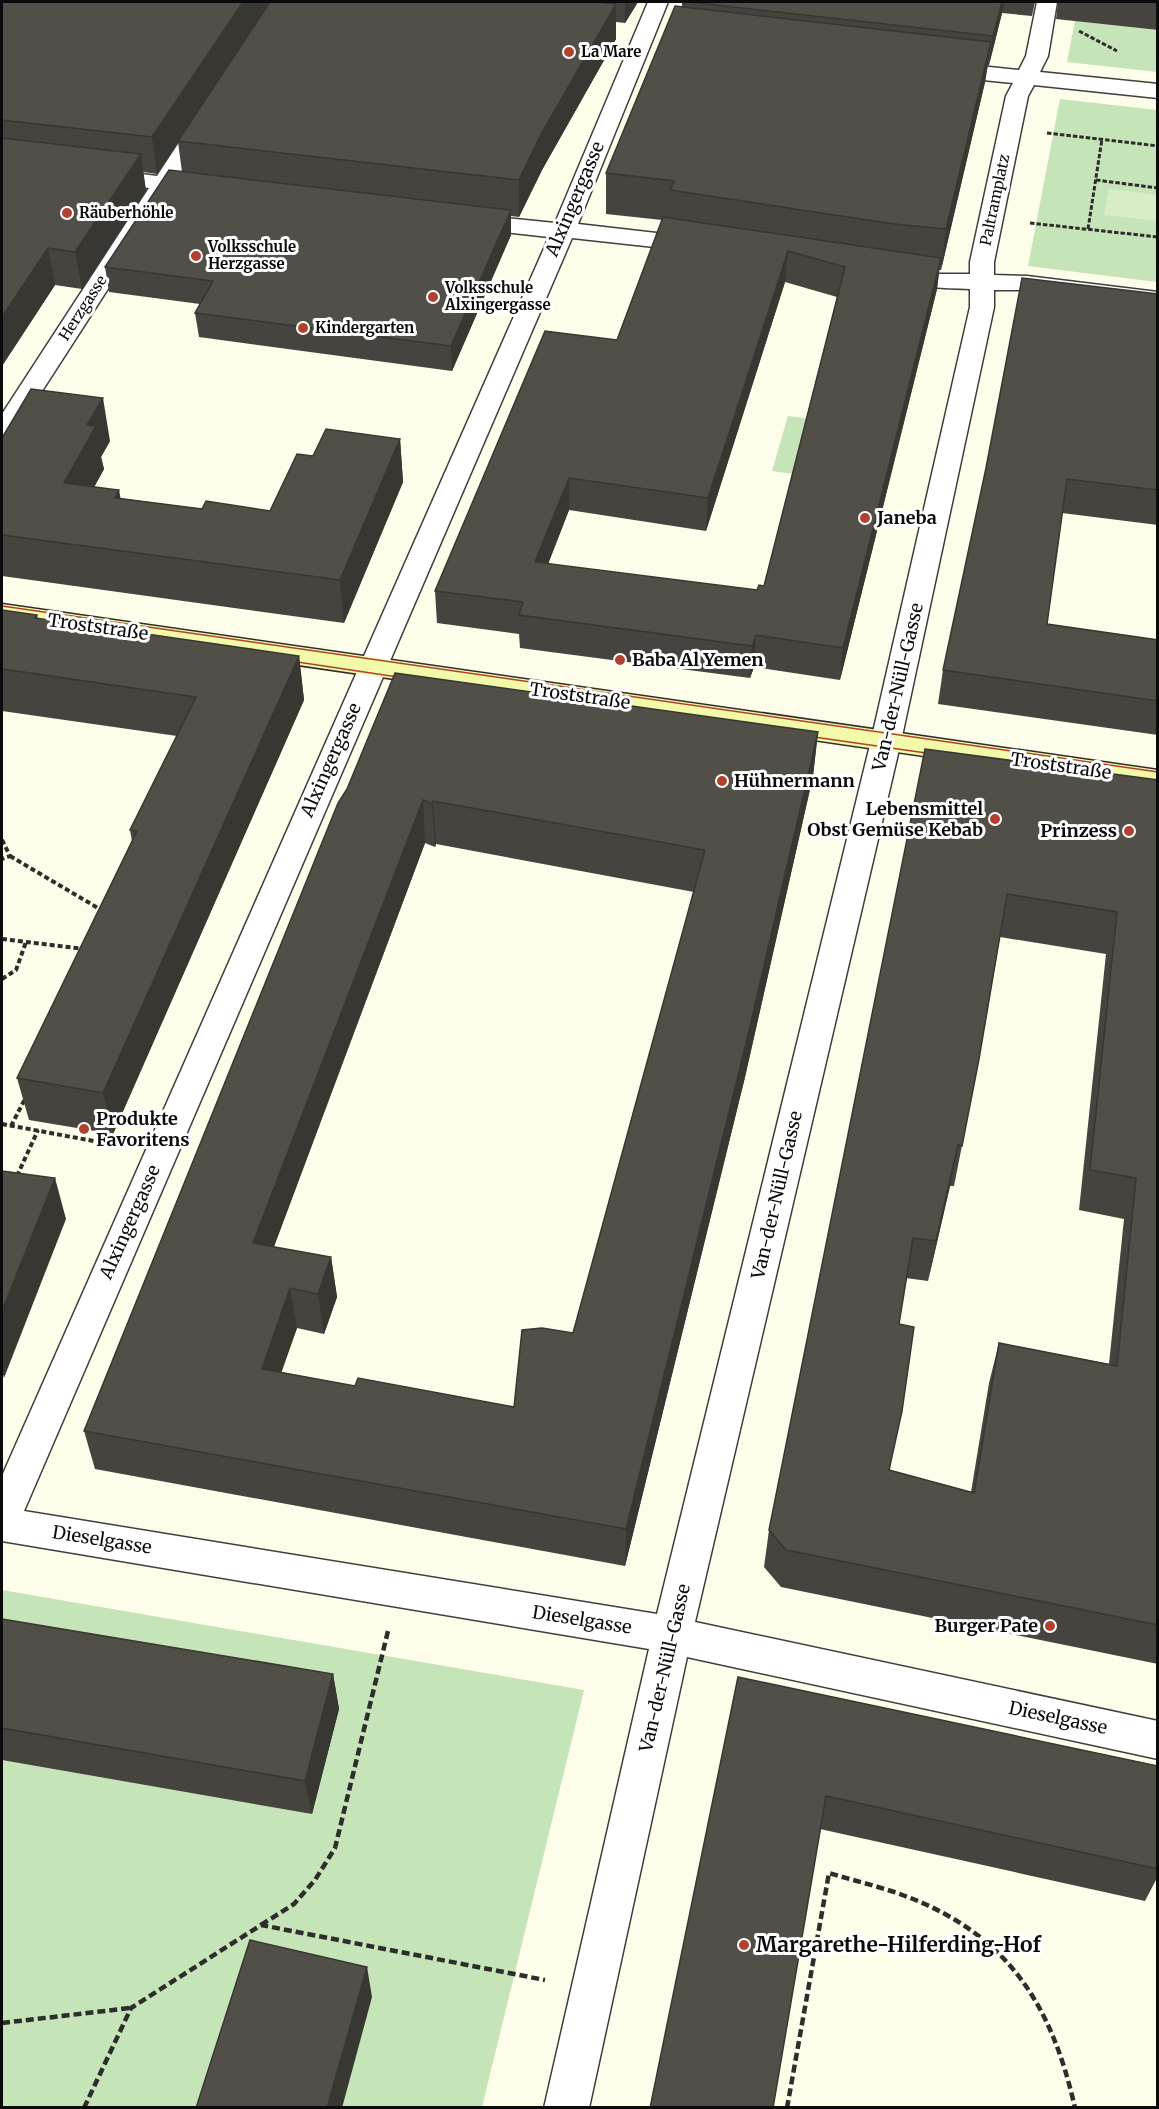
<svg xmlns="http://www.w3.org/2000/svg" width="1159" height="2109" font-family="Merriweather,serif">
<style>
.green{fill:#c5e4b7}
.pitch{fill:#d8ecc8}
.lines{fill:none;stroke-linecap:round;stroke-linejoin:round}
.street-casing{stroke:#3e3e3e;stroke-width:3}
.secondary-casing{stroke:#2d2d2d;stroke-width:3}
.path-far2{stroke:#2d2d2d;stroke-width:3;stroke-dasharray:4.5 2;stroke-linecap:butt}
.path-far1{stroke:#2d2d2d;stroke-width:4;stroke-dasharray:5 3;stroke-linecap:butt}
.path{stroke:#2d2d2d;stroke-width:4.5;stroke-dasharray:8 4;stroke-linecap:butt}
.street{fill:#fff;fill-rule:evenodd}
.secondary{fill:#f2f9a9;fill-rule:evenodd}
.tram{stroke:#af412e;stroke-width:1.5}
.wall{fill:#47433e;fill-rule:evenodd}
.shaded-wall{fill:#393732}
.building{fill:#524e48;stroke:#393732;stroke-width:1.5;fill-rule:evenodd}
.poi-dot{fill:#af412e;stroke:#fff;stroke-width:2}
.labels{text-anchor:middle;stroke-width:6;stroke-linejoin:round;paint-order:stroke}
.far-poi-label{font-size:15px;font-weight:bold;fill:#0b0b0b;stroke:#fff;text-anchor:start}
.far-street-label{font-size:15px;fill:#0b0b0b;stroke:#fff}
.street-label{font-size:18px;fill:#0b0b0b;stroke:#fff}
.poi-label{font-size:18px;font-weight:bold;fill:#0b0b0b;stroke:#fff;text-anchor:start}
.near-poi-label{font-size:21px;font-weight:bold;fill:#0b0b0b;stroke:#fff;text-anchor:start}
</style>
<rect width="100%" height="100%" fill="#fdfdea"/>
<g class="green">
<polygon points="1075,21 1157,30 1157,72 1067,62"/>
<polygon points="1060,99 1157,110 1157,282 1028,266"/>
<polygon points="788,416 836,422 822,478 772,471"/>
<polygon points="2,1590 584,1690 482,2107 2,2107"/>
</g>
<polygon class="pitch" points="1109,189 1157,195 1157,221 1104,215"/>
<g class="lines">
<g class="street-casing">
<g id="street">
<path d="M648 2H668L578 224 700 238 708 240 712 245 708 250 700 252 572 238 24 1511 657 1614 871 741 970 307V289C941 288 912 287 884 280L881 275 884 270 893 268 939 274H970V262L1006 96 1013 83 942 76 934 74 931 69 934 64 942 62 1019 70 1026 56 1037 2H1057L1048 56 1040 72 1158 84V98L1034 85 1028 96 994 262V275L1027 276 1158 292V306L1027 290H994V307L901 741 695 1622 1158 1721V1759L687 1657 589 2108H544L649 1649 2 1541V1476L549 237 468 228 460 226 456 221 460 216 468 214 555 223Z"/>
<polygon points="205,113 213,115 216,120 179,178 213,183 217,188 213,193 205,195 171,191 15,433 11,439 2,441 2,414 149,188 94,181 91,176 94,171 102,169 157,176 197,115"/>
</g>
</g>
<g class="secondary-casing">
<polygon id="secondary" points="2,604 1158,770 1158,790 2,622"/>
</g>
<g class="path-far2">
<polyline points="1079,31 1117,51"/>
<polyline points="1047,133 1158,146"/>
<polyline points="1096,180 1158,188"/>
<polyline points="1030,223 1158,237"/>
<polyline points="1088,229 1102,139"/>
</g>
<g class="path-far1">
<polyline points="2,840 10,856 2,859"/>
<polyline points="10,856 103,911"/>
<polyline points="2,939 84,949"/>
<polyline points="2,979 16,970 26,942"/>
<polyline points="2,1124 115,1145"/>
<polyline points="11,1126 26,1097"/>
<polyline points="17,1176 38,1130"/>
</g>
<g class="path">
<polyline points="261,1925 294,1904 315,1880 335,1848 388,1631"/>
<polyline points="2,2023 130,2008"/>
<polyline points="84,2108 131,2008 261,1925 545,1980"/>
<path d="M787 2108 829 1873C855 1881 882 1887 908 1897 1009 1936 1052 2006 1075 2108"/>
</g>
<use href="#street" class="street"/>
<use href="#secondary" class="secondary"/>
<g class="tram">
<polyline points="2,606 1158,772"/>
<polyline points="284,660 411,679"/>
<polyline points="800,735 940,755"/>
</g>
</g>
<g class="wall">
<polygon points="2,2 638,2 625,23 616,22 616,39 542,170 519,217 511,216 511,235 452,371 199,337 195,313 200,304 109,292 105,267 182,172 178,142 157,174 143,172 146,191 82,289 55,285 2,366"/>
<path d="M682 2H1035L1032 16 1002 13 989 65H988L985 82 941 270H939L937 289 840 680 754 667 750 678 520 648 519 634 437 623 435 591 617 340 662 220 606 214V173L682 7ZM785 282 837 297 764 586 757 590 548 564 569 510 706 531Z"/>
<polygon points="1058,2 1158,2 1158,30 1056,19"/>
<polygon points="1158,294 1158,525 1062,513 1047,624 1158,640 1158,735 938,704 943,670"/>
<polygon points="2,438 110,441 101,457 104,469 94,487 120,498 202,509 270,511 313,456 400,439 403,482 344,623 2,576"/>
<polygon points="2,610 37,615 38,619 299,656 304,700 113,1134 29,1120 17,1078 132,841 130,830 177,736 2,711"/>
<path d="M818 732 813 776 745 1077 625 1566 95 1469 84 1431 338 803ZM425 843 435 847 436 844 694 892 573 1333 514 1407 355 1386 281 1372 297 1328 324 1334 337 1297 331 1257 274 1247Z"/>
<path d="M925 749 1158 780V1664L781 1587 764 1567 769 1530ZM1000 937 1106 954 1079 1210 1124 1219 1109 1364 999 1343 989 1383 971 1492 890 1470 899 1324 906 1278 928 1281 950 1186H954L979 1059Z"/>
<polygon points="2,1619 333,1674 339,1709 312,1814 2,1760"/>
<polygon points="738,1677 1158,1766 1158,1876 1145,1901 820,1829"/>
</g>
<g class="shaded-wall">
<polygon points="243,2 271,2 157,174 152,137"/>
<polygon points="625,2 638,2 625,23"/>
<polygon points="1002,2 1004,2 1002,13 989,65 993,36"/>
<polygon points="616,4 616,39 542,170 519,217 519,180 541,134"/>
<polygon points="991,42 985,82 941,270 946,229"/>
<polygon points="141,154 146,191 82,289 75,252"/>
<polygon points="511,210 511,235 452,371 451,346"/>
<polygon points="48,248 55,285 2,366 2,317"/>
<polygon points="788,251 785,282 706,531 708,498"/>
<polygon points="941,258 937,289 840,680 843,648"/>
<polygon points="103,398 110,441 101,457 104,469 73,526 64,483 87,425"/>
<polygon points="400,439 403,482 344,623 340,580"/>
<polygon points="569,478 569,510 536,595 535,562"/>
<polygon points="119,490 127,533 115,498"/>
<polygon points="756,635 754,667 750,678 752,646"/>
<polygon points="299,656 304,700 113,1134 103,1093"/>
<polygon points="818,732 813,776 745,1077 625,1566 626,1529"/>
<polygon points="423,800 425,843 260,1283 253,1243"/>
<polygon points="433,801 436,844 435,847 432,804"/>
<polygon points="958,1145 950,1186 928,1281 936,1241"/>
<polygon points="55,1178 66,1219 4,1378 2,1371 2,1311"/>
<polygon points="331,1257 337,1297 324,1334 318,1294"/>
<polygon points="290,1288 297,1328 269,1408 262,1369"/>
<polygon points="333,1674 339,1709 312,1814 305,1781"/>
<polygon points="367,1967 372,1997 342,2108 327,2108"/>
</g>
<g class="building">
<polygon points="2,2 243,2 152,137 2,120"/>
<polygon points="270,2 596,2 616,4 541,134 519,180 178,141"/>
<polygon points="689,2 1002,2 993,36"/>
<polygon points="675,6 991,42 946,229 894,224 670,190 674,181 606,173"/>
<polygon points="2,138 141,154 75,252 48,248 2,317"/>
<polygon points="169,170 511,210 451,346 195,313 213,281 105,267"/>
<path d="M663 217 941 258 843 648 756 635 752 646 519 615 523 602 435 591 545 331 617 340ZM788 251 845 267 764 586 759 585 757 590 535 562 569 478 708 498Z"/>
<polygon points="1022,278 1158,294 1158,490 1067,479 1047,624 1158,640 1158,701 943,670 986,468"/>
<polygon points="31,389 103,398 87,425 96,426 64,483 119,490 115,498 202,509 206,501 270,511 297,454 313,456 326,429 400,439 340,580 2,535 2,438"/>
<polygon points="2,610 37,615 35,618 299,656 103,1093 17,1078 137,831 130,830 196,697 2,669"/>
<path d="M395 673 818 732 748 1035 626 1529 84 1431 338 803 347 789ZM423 800 432 804 433 801 705 850 573 1333 542 1328 522 1330 514 1407 358 1378 355 1386 262 1369 290 1288 318 1294 331 1257 253 1243Z"/>
<path d="M925 749 1158 780V1625L786 1550 769 1530ZM1007 894 1117 912 1090 1170 1136 1178 1117 1366 999 1343 974 1493 889 1470 902 1411 914 1327 899 1324 913 1238 936 1241 958 1145 962 1146 979 1059Z"/>
<polygon points="2,1171 55,1178 2,1311"/>
<polygon points="2,1619 333,1674 305,1781 2,1728"/>
<polygon points="738,1677 1158,1766 1158,1869 826,1796 773,2108 650,2108"/>
<polygon points="250,1940 367,1967 327,2108 196,2108"/>
</g>
<g class="poi-dot">
<circle cx="569" cy="52" r="6"/>
<circle cx="67" cy="213" r="6"/>
<circle cx="196" cy="256" r="6"/>
<circle cx="433" cy="297" r="6"/>
<circle cx="303" cy="328" r="6"/>
<circle cx="865" cy="518" r="6"/>
<circle cx="620" cy="660" r="6"/>
<circle cx="722" cy="781" r="6"/>
<circle cx="995" cy="819" r="6"/>
<circle cx="1129" cy="831" r="6"/>
<circle cx="84" cy="1129" r="6"/>
<circle cx="1050" cy="1626" r="6"/>
<circle cx="744" cy="1945" r="6"/>
</g>
<g class="labels">
<g class="far-poi-label">
<text x="581" y="57">La Mare</text>
<text x="79" y="218">Räuberhöhle</text>
<text x="208" y="252">Volksschule<tspan x="208" dy="17">Herzgasse</tspan></text>
<text x="445" y="293">Volksschule<tspan x="445" dy="17">Alxingergasse</tspan></text>
<text x="315" y="333">Kindergarten</text>
</g>
<g class="far-street-label">
<text transform="translate(995 200) rotate(-78)" y="5">Paltramplatz</text>
<text transform="translate(83 308) rotate(-57)" y="5">Herzgasse</text>
</g>
<g class="street-label">
<text transform="translate(575 199) rotate(-67)" y="6">Alxingergasse</text>
<text transform="translate(98 627) rotate(8)" y="6">Troststraße</text>
<text transform="translate(898 687) rotate(-77)" y="6">Van-der-Nüll-Gasse</text>
<text transform="translate(580 696) rotate(8)" y="6">Troststraße</text>
<text transform="translate(331 760) rotate(-66)" y="6">Alxingergasse</text>
<text transform="translate(1061 766) rotate(8)" y="6">Troststraße</text>
<text transform="translate(777 1195) rotate(-77)" y="6">Van-der-Nüll-Gasse</text>
<text transform="translate(130 1222) rotate(-66)" y="6">Alxingergasse</text>
<text transform="translate(102 1540) rotate(9)" y="6">Dieselgasse</text>
<text transform="translate(582 1620) rotate(9)" y="6">Dieselgasse</text>
<text transform="translate(665 1668) rotate(-77)" y="6">Van-der-Nüll-Gasse</text>
<text transform="translate(1058 1718) rotate(12)" y="6">Dieselgasse</text>
</g>
<g class="poi-label">
<text x="877" y="524">Janeba</text>
<text x="632" y="666">Baba Al Yemen</text>
<text x="734" y="787">Hühnermann</text>
<text x="983" y="815" text-anchor="end">Lebensmittel<tspan x="983" dy="21">Obst Gemüse Kebab</tspan></text>
<text x="1117" y="837" text-anchor="end">Prinzess</text>
<text x="96" y="1125">Produkte<tspan x="96" dy="21">Favoritens</tspan></text>
<text x="1038" y="1632" text-anchor="end">Burger Pate</text>
</g>
<g class="near-poi-label">
<text x="756" y="1952">Margarethe-Hilferding-Hof</text>
</g>
</g>
<rect width="1159" height="2109" fill="none" stroke="#0b0b0b" stroke-width="6"/>
</svg>
